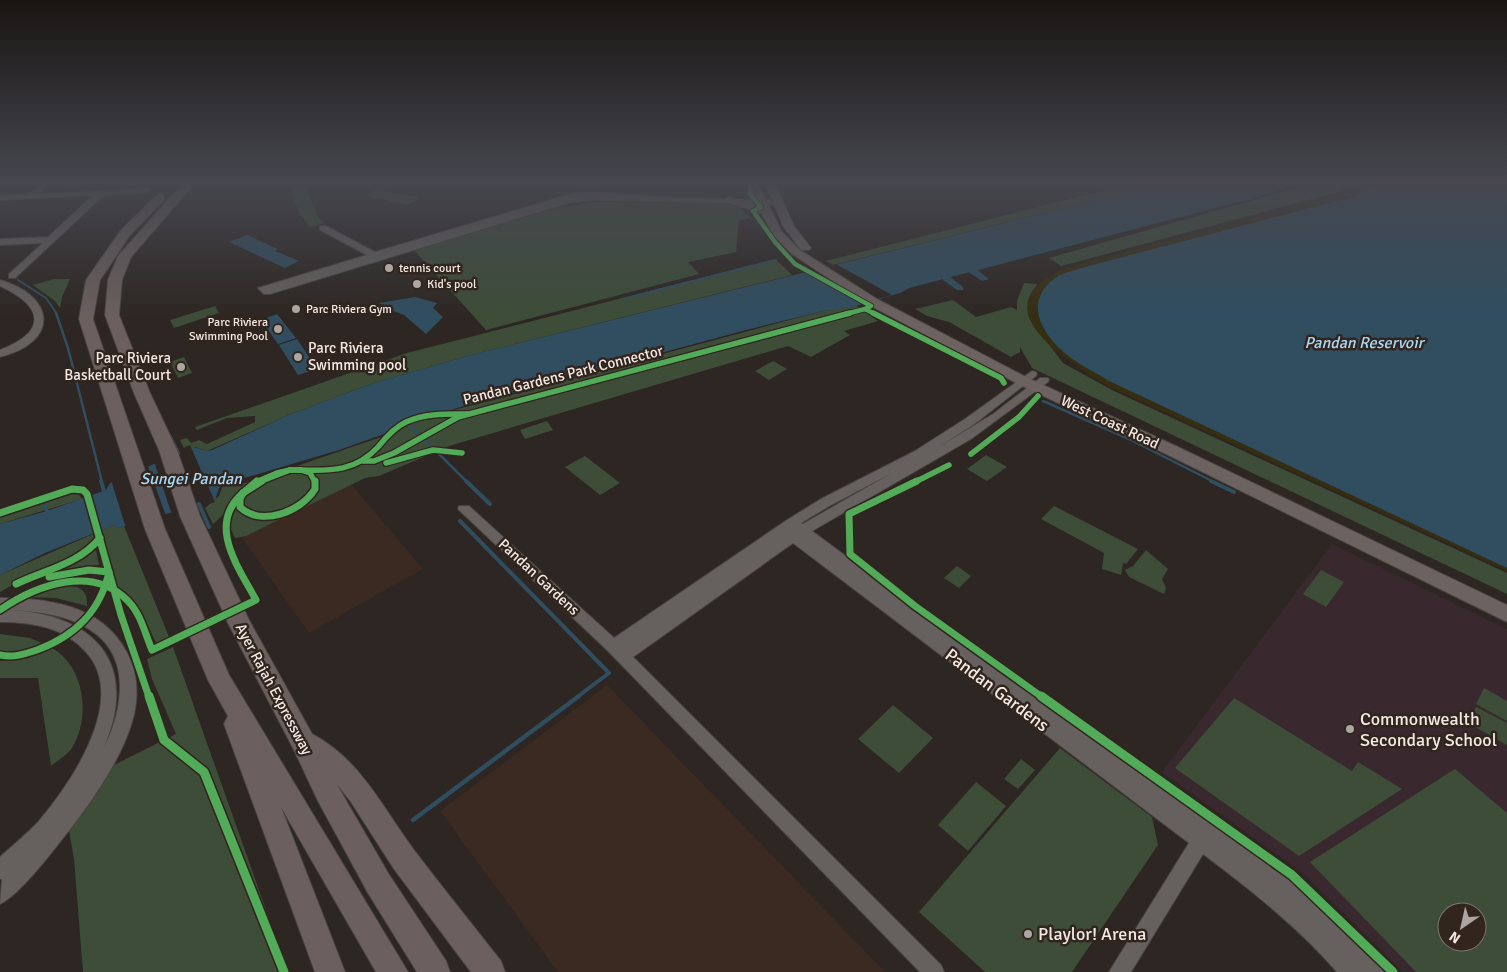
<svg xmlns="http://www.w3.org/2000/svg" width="1507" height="972" font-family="Signika,sans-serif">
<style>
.industrial{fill:#3a2a21}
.education{fill:#39292f;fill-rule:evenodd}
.green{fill:#3d4d38;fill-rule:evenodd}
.sand{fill:#362e11}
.water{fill:#304e60}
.pier{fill:#2d2622}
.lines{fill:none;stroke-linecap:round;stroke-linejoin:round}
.stream-far3{stroke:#304e60;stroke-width:2}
.stream-far2{stroke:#304e60;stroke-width:2.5}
.stream-far1{stroke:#304e60;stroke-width:4}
.stream{stroke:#304e60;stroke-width:4.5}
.canal{fill:#304e60;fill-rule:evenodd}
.minor-casing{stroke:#494340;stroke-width:2}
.major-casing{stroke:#494340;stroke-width:2}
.highway-casing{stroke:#494340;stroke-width:2}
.minor{fill:#66615e;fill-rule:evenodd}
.major{fill:#6c6260;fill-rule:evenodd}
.highway{fill:#6b605e;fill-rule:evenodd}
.cycleway-far3-casing{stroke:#31251e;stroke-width:6}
.cycleway-far2-casing{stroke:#31251e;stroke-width:8}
.cycleway-far1-casing{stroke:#31251e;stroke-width:10}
.cycleway-casing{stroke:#31251e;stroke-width:12}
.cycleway-far3{stroke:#51ab58;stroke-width:4.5}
.cycleway-far2{stroke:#51ab58;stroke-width:5.5}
.cycleway-far1{stroke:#51ab58;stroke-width:7}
.cycleway{stroke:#51ab58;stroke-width:9}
.poi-dot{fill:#ada5a1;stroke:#31251e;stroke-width:2}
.labels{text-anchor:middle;stroke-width:5;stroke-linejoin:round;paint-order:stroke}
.far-poi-label{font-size:12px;fill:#f2e9e5;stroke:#31251e;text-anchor:start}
.poi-label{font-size:15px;fill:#f2e9e5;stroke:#31251e;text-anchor:start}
.street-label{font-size:15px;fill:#f2e9e5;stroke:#31251e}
.water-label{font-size:16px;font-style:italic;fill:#a9d9f8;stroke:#31251e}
.near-street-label{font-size:18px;fill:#f2e9e5;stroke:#31251e}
.near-poi-label{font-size:18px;fill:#f2e9e5;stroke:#31251e;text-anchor:start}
</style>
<rect width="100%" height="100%" fill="#2d2622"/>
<g class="industrial">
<polygon points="351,484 423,569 309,633 242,538"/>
<polygon points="607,685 885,972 558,972 440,811"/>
</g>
<path class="education" d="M1332 544 1507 629V972H1403L1304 874 1162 772ZM1447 912H1477V942H1447Z"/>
<g class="green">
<path d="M293 183H306L305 187 319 218 324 223 311 227C302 221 288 193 293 183Z"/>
<polygon points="1132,183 1167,183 833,265 826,261"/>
<polygon points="1313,183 1355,183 1339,192 1061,266 1049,258"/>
<polygon points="377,189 420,198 407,205 365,196"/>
<polygon points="593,202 727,203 739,207 751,218 739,220 736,252 688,262 699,274 486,330 414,250 552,209"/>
<polygon points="775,259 792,275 471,355 374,383 291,414 207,451 195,447 185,450 180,440 187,438 191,443 199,440 207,444 255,422 255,416 227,418 197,430 195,427 407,353"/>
<polygon points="54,279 70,279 62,297 60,308 55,301 33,285"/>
<polygon points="1024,283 1037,284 1028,303 1029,318 1063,363 1112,390 1507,573 1507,594 1032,368 1020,347 1020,352 1011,357 949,322 927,316 915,309 953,300 976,317 1011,307 1017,310 1017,301"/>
<polygon points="856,305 878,321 844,331 850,335 811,357 788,346 449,446 379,476 365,478 246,536 235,538 224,514 213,524 205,508 219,496 222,487 250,482 384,436 400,430 398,428 425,418 428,420 452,415 439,414 823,311"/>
<polygon points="215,306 219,313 174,328 170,320"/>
<polygon points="184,357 192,373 178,378 170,362"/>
<polygon points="773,361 787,369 769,380 755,371"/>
<polygon points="547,421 553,430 525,439 520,430"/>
<polygon points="986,455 1007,467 987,481 967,469"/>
<polygon points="585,456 620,483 600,495 565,467"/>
<polygon points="67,493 78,493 82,499 0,524 0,516"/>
<polygon points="1054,506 1138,549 1126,564 1123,563 1121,575 1102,569 1104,553 1041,519"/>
<polygon points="114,525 118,528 124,526 169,637 156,643 140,609 118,588 101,530"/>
<polygon points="93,534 94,540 81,554 35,572 0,592 0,575"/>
<polygon points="96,550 99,565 78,567 25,581 78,562"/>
<polygon points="1146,550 1168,569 1162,579 1166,588 1164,594 1129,577 1125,570 1133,566"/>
<polygon points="957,566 971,576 959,588 944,578"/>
<polygon points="1321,570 1344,582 1326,607 1303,594"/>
<path d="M59 586C76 585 88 587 87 606L56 598 25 597Z"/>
<path d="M0 634 30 638 44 644C31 650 15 656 0 651Z"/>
<polygon points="173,647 288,972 83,972 74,859 62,791 176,734 152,679 147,659"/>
<path d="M52 648C85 667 91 717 72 748 67 755 57 761 51 766L38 678H0V661L30 657Z"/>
<polygon points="1484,688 1507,701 1507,721 1476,704"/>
<polygon points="1234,698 1352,771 1358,762 1402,789 1299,856 1175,768"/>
<polygon points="893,705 933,738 899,773 858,739"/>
<polygon points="1476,707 1507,723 1507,745 1468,723"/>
<polygon points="1060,748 1152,817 1158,845 1072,972 985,972 919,912"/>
<polygon points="1021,759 1035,770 1018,789 1004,779"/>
<path d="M1455 769 1507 813V972H1416L1310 862ZM1447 912H1477V942H1447Z"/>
<polygon points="976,782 1006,806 968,851 938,825"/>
</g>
<path class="sand" d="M1366 183H1378L1368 190 1352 197 1081 268 1037 309 1043 330 1067 355 1109 381 1507 568V571L1110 387C1086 373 1005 327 1033 290 1041 280 1054 274 1065 268L1346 194Z"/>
<g class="water">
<polygon points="1167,183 1305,183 1238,202 909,288 900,293 852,307 823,311 746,330 457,408 339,450 224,484 219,488 215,500 118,528 114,525 45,553 0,575 0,524 47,511 106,490 110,483 193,447 207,451 212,450 291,414 374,383 471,355"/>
<path d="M1378 183H1507V568L1109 381C1095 372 1079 365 1066 354 1041 333 1023 302 1055 278 1062 273 1073 271 1081 268L1352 197 1368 190Z"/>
<polygon points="247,235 278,249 275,251 299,261 285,268 229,242"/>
<polygon points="415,297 437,303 433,308 443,317 426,334 404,315 386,308 379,303"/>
<polygon points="277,314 296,338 278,344 261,320"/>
<polygon points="297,339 317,369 298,375 279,345"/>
</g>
<g class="pier">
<polygon points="836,264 892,295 863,303 809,271"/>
<polygon points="190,445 215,502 172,515 154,461"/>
<polygon points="147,464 166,516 126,528 111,480"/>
</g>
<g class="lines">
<g class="stream-far3">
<polyline points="18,280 46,298 57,314"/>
<polyline points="626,298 776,260"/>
<polyline points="870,309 880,314"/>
</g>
<g class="stream-far2">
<polyline points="56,313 68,348 102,482"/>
<polyline points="878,313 899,324"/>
<polyline points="949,348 996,372"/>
<polyline points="1043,401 1129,439 1214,482"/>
<polyline points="409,424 430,445"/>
<polyline points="170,435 179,453"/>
<polyline points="437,452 467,482"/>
</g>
<g class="stream-far1">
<polyline points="101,481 104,491"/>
<polyline points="466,481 490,504"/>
<polyline points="1211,481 1234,492"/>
<polyline points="45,504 47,511"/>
<polyline points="199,504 209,527"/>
<polyline points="460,521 609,673 577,697"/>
</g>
<polyline class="stream" points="413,820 579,696"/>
<g class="canal">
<polygon points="970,269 976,269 989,279 982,281 970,273"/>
<polygon points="943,276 949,276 964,288 963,290 957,290 943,280"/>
</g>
<g class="minor-casing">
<g id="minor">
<polygon points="42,183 50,183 38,194 147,188 151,190 147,192 104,195 15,278 9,278 9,274 43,243 0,245 0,239 48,237 94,195 0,200 0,196 29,194"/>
<polygon points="592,192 678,198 777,200 781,202 777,204 592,200 568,203 270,294 264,294 258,288 367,255 320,230 320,226 326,226 375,252 574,193"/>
<path d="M0 280C56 296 60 342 0 357V350C47 332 45 307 0 286Z"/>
<path d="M1032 371 1036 372 1037 374 1036 376 973 425 937 448 993 414 1040 378H1048L1049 380 1048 382 971 439 812 531 1060 715 1295 881 1381 965 1384 972H1337C1298 927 1251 890 1203 854L1131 972H1109L1189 843 793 543 633 657 941 965 944 972H920L608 651 458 509 459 506H469L614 638 787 520 821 499 915 451 965 419ZM892 473 803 524 801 523 831 505Z"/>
<path d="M0 598C48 598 101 605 126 651 135 668 138 683 136 702 132 746 90 805 63 838 50 855 18 896 0 904L2 879H0V857C13 845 27 834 39 821 71 783 129 699 86 652 64 627 32 622 0 622V610C88 610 142 658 104 747 114 728 120 707 120 685 119 621 51 610 0 610Z"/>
</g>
</g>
<g class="major-casing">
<g id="major">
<polygon points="748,183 758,183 782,232 800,250 877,299 1028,378 1176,446 1507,605 1507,622 1166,454 1018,384 869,305 792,254 774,236 761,213 726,202 726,198 730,197 757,205"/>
<polygon points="765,183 775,183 794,226 811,248 809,250 801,250 783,226"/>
</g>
</g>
<g class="highway-casing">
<g id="highway">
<path d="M183 183H195L131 257 122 280 119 315 150 393 177 450 200 516 249 620 312 734C361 760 382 807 414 850 442 887 472 924 501 961L505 972H471L394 869 351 802 336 783 388 873 446 961 450 972H417L368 893 318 801 294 750 228 623 180 516 159 450 134 393 105 315 108 280 118 256Z"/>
<polygon points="160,194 164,196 164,200 130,235 100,280 93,319 165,529 229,675 408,972 376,972 281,807 345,972 315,972 224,724 228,716 208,680 145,529 79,319 86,280 121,230 156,196"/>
</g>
</g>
<use href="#minor" class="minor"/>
<use href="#major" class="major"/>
<use href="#highway" class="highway"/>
<g class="cycleway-far3-casing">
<g id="cycleway-far3">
<polyline points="748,183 752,190 749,193 761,207 753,211 775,242 795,264 871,306 865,309 875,314"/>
<polyline points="846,314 865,309"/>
</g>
</g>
<g class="cycleway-far2-casing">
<g id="cycleway-far2">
<polyline points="873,313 1001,378 1004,383"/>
<polyline points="971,454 1019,417 1038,396"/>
<polyline points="363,461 374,461 394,453 458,417 850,313"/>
<polyline points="386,463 433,450 462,453"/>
<polyline points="290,470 299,470"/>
<polyline points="290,470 299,470"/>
<polyline points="299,470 301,470"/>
<polyline points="299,470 301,470"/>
<path d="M301 470C332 471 356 471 378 447 386 437 395 427 406 422 425 413 447 414 467 414"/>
<polyline points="301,470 310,473 315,482"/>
<polyline points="256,482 277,473 290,470"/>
<polyline points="259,482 290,470"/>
<polyline points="915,482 949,465"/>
</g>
</g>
<g class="cycleway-far1-casing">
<g id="cycleway-far1">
<polyline points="917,481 849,514 850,554 915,606 1042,697"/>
<path d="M243 493 240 499V507C261 527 301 512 315 489V481"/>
<polyline points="243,493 257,481"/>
<polyline points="243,493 262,481"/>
<polyline points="0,513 72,489 83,490 87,494 121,615 149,697"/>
<path d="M16 584C45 570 79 564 100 538"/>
<path d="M0 610C36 585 93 564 128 601 141 614 145 634 152 650L256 600C239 568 206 525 243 493"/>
<path d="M0 655C13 658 25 654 37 650 75 636 100 612 109 572L89 570 49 577"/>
</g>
</g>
<g class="cycleway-casing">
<g id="cycleway">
<polyline points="149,696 164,740 204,772 284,972"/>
<polyline points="1041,696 1292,875 1393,972"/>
</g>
</g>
<use href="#cycleway-far3" class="cycleway-far3"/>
<use href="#cycleway-far2" class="cycleway-far2"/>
<use href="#cycleway-far1" class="cycleway-far1"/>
<use href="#cycleway" class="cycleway"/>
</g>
<linearGradient id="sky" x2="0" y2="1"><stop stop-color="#191513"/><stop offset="0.57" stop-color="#46474f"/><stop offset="1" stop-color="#46474f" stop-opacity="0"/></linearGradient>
<rect width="1507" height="319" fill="url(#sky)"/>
<g class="poi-dot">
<circle cx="389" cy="268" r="5"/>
<circle cx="417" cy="284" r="5"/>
<circle cx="296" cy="309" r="5"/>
<circle cx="278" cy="329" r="5"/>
<circle cx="298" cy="357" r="5"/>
<circle cx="181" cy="367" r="5"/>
<circle cx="1350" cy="729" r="5"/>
<circle cx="1028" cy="934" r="5"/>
</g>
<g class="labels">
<g class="far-poi-label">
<text x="399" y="272">tennis court</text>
<text x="427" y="288">Kid's pool</text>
<text x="306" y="313">Parc Riviera Gym</text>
<text x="268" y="326" text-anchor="end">Parc Riviera<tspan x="268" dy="14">Swimming Pool</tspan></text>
</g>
<g class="poi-label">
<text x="308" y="353">Parc Riviera<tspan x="308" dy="17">Swimming pool</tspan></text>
<text x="171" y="363" text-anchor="end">Parc Riviera<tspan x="171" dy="17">Basketball Court</tspan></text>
</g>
<g class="street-label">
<text transform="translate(563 375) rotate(-14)" y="5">Pandan Gardens Park Connector</text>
<text transform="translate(1110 422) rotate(25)" y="5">West Coast Road</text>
<text transform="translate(539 577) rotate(43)" y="5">Pandan Gardens</text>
<text transform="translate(274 689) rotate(62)" y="5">Ayer Rajah Expressway</text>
</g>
<g class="water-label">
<text x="1364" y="348">Pandan Reservoir</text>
<text x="191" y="484">Sungei Pandan</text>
</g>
<g class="near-street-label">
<text transform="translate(997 690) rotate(37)" y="6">Pandan Gardens</text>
</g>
<g class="near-poi-label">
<text x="1360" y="725">Commonwealth<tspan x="1360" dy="21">Secondary School</tspan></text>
<text x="1038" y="940">Playlor! Arena</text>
</g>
</g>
<g transform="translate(1462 927) rotate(214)"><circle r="24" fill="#31251e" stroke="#7e736e"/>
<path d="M0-4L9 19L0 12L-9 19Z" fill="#ada5a1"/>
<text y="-8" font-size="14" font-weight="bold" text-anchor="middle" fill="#f2e9e5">N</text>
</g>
</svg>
